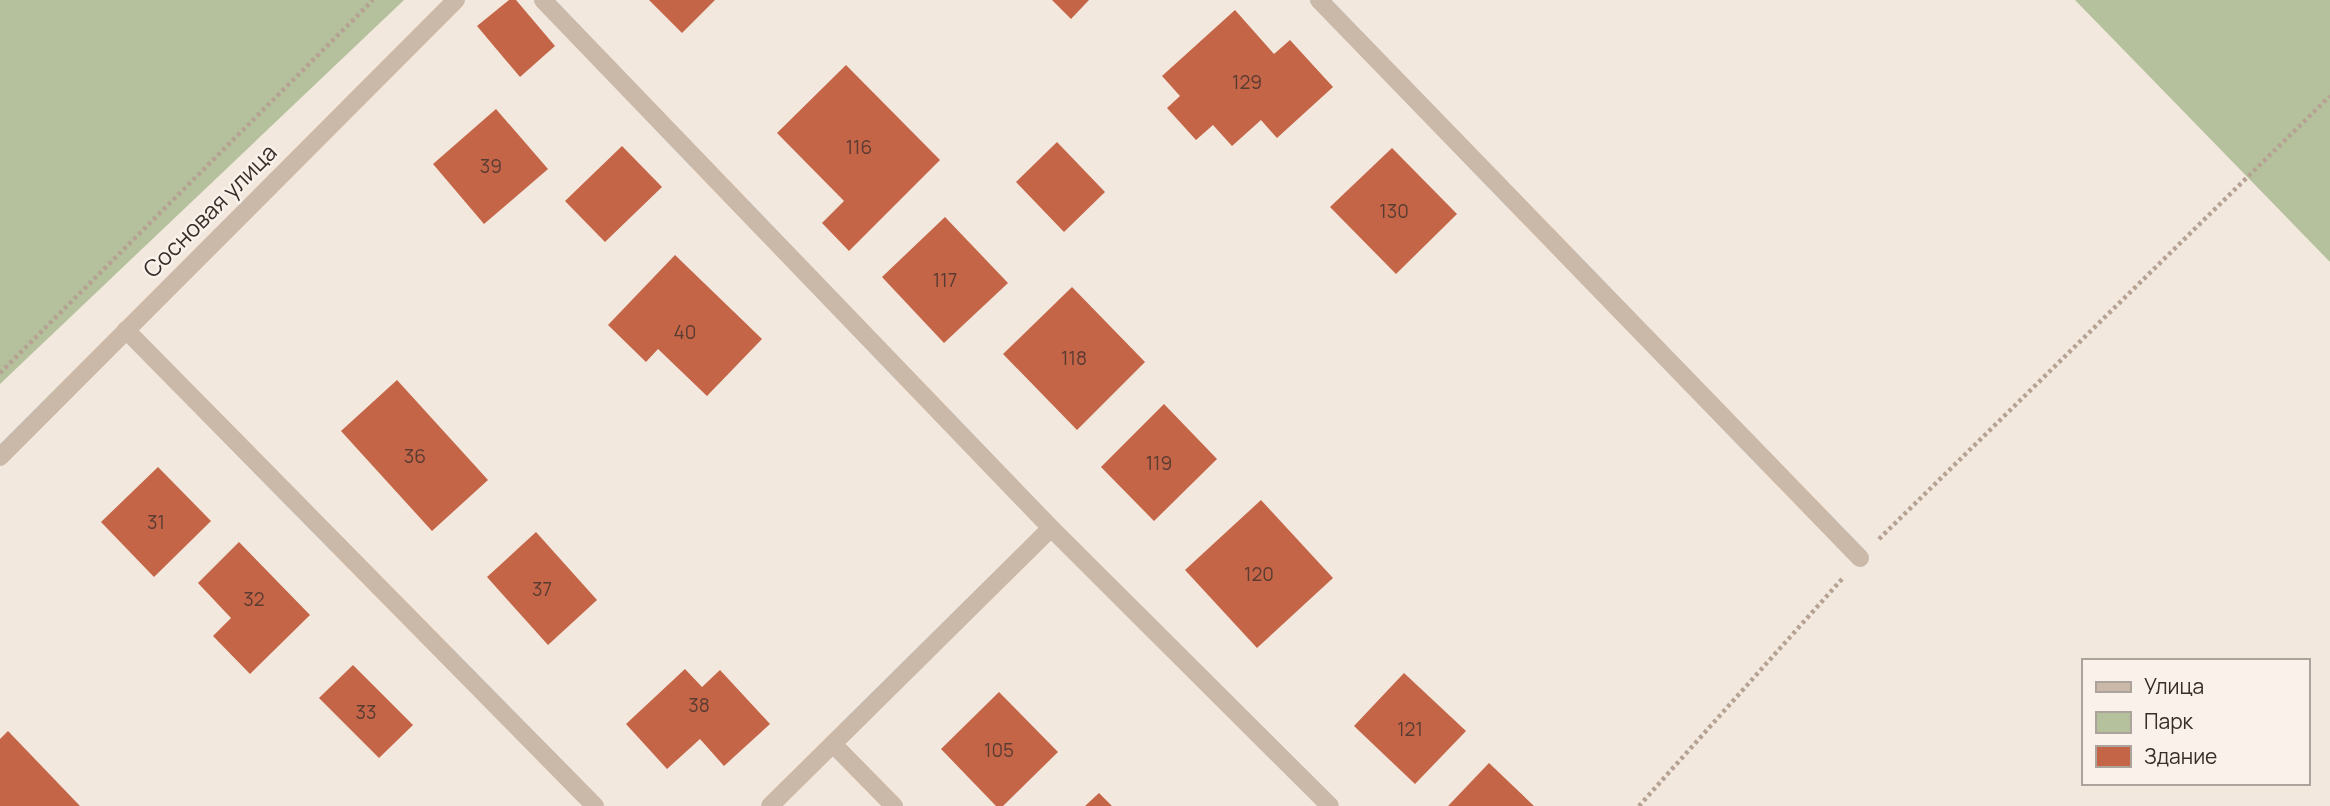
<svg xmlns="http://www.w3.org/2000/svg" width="2330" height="806" font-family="Manrope,sans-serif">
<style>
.green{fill:#b5c19d}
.building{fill:#c56548}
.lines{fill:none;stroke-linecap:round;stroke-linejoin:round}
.path{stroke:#b6a293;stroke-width:4.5;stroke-dasharray:3.5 3.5;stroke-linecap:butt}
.minor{stroke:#cab8a9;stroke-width:18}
.labels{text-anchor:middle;stroke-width:5;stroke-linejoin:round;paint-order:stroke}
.number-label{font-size:19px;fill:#5a3b31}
.street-label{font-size:23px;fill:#372d29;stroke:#faf2ea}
</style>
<rect width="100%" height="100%" fill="#f2e8dd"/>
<g class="green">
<polygon points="0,0 404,0 0,384"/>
<polygon points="2075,0 2330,0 2330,262"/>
</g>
<g class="building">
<polygon points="509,0 516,0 555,46 520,77 477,26"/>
<polygon points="649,0 715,0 682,33"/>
<polygon points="1052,0 1089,0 1071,19"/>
<polygon points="1235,10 1274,54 1290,40 1333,87 1277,138 1261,120 1232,146 1213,125 1196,140 1167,108 1180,96 1162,76"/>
<polygon points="846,65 940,160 849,251 822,223 844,201 777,133"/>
<polygon points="496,109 548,169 484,224 433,164"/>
<polygon points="1057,142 1105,192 1064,232 1016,182"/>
<polygon points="622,146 662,187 605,242 565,201"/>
<polygon points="1392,148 1457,214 1396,274 1330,207"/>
<polygon points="945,217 1008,283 944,343 882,277"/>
<polygon points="675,255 762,339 707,396 658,349 646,362 608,325"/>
<polygon points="1072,287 1145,362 1077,430 1003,354"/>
<polygon points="397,380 488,480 432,531 341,431"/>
<polygon points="1164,404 1217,459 1154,521 1101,467"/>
<polygon points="158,467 211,521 154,577 101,522"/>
<polygon points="1261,500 1333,578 1257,648 1185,570"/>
<polygon points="536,532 597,600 548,645 487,577"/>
<polygon points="239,542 310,615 250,674 213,636 231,618 198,583"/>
<polygon points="353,665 413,725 379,758 319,698"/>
<polygon points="685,669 702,687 720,670 770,724 724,766 700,739 667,769 626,724"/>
<polygon points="1404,673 1466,731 1415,784 1354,726"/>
<polygon points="999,692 1058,752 1003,806 996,806 941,749"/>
<polygon points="8,731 80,806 0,806 0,739"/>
<polygon points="1489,763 1534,806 1448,806"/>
<polygon points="1099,793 1112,806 1085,806"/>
</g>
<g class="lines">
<g class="path">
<polyline points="0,373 373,0"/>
<polyline points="1879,539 2330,96"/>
<polyline points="1639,806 1842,579"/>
</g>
<g class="minor">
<polyline points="543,0 1051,528 1330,806"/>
<polyline points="1319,0 1860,558"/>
<polyline points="126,330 595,806"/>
<polyline points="0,457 456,0"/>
<polyline points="833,744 894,806"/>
<polyline points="770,806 1051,528"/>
</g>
</g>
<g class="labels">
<g class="number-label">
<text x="1247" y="89">129</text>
<text x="859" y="154">116</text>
<text x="491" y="173">39</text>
<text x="1394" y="218">130</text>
<text x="945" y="287">117</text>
<text x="685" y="339">40</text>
<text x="1074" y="365">118</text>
<text x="415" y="463">36</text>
<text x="1159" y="470">119</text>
<text x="156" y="529">31</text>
<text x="1259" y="581">120</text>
<text x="542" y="596">37</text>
<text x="254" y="606">32</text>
<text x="699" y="712">38</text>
<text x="366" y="719">33</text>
<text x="1410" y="736">121</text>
<text x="999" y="757">105</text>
</g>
<g class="street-label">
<text transform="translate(210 211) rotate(-45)" y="8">Сосновая улица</text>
</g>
</g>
<rect x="2082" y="659" width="228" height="126" fill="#faf2ea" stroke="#aca39d" stroke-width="2"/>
<rect x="2096" y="682" width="35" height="10" fill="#cab8a9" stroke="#aca39d" stroke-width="2"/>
<text x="2144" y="694" font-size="21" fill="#372d29">Улица</text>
<rect x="2096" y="712" width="35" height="21" fill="#b5c19d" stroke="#aca39d" stroke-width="2"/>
<text x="2144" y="729" font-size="21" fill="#372d29">Парк</text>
<rect x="2096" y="746" width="35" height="21" fill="#c56548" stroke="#aca39d" stroke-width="2"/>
<text x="2144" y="764" font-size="21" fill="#372d29">Здание</text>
</svg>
